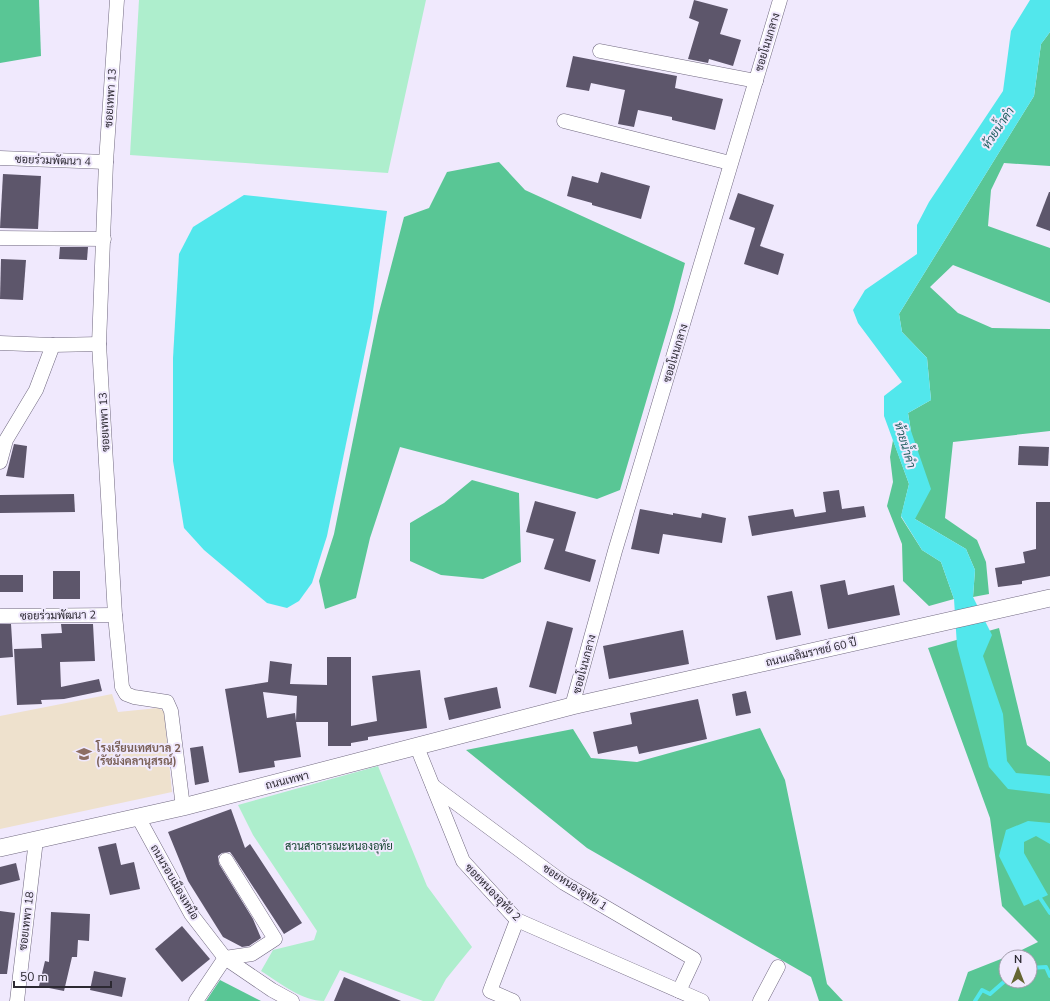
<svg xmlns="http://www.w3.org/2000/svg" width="1050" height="1001" font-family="'Nunito Sans',Sarabun,sans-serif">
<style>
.education{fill:#eee1cd}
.green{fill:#aeeecd}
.forest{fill:#59c695}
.water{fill:#52e7ec}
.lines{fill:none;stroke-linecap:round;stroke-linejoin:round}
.stream{stroke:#52e7ec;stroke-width:4}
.building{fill:#5d566b;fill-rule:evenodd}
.minor-casing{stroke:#716980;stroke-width:15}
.tertiary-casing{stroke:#716980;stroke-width:18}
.minor{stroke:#fff;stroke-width:14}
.tertiary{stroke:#fff;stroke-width:17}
.labels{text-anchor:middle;stroke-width:4;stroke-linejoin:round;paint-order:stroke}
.street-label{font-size:11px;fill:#2c2932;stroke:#f0e9fd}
.education-label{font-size:11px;font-weight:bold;fill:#785e54;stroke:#f0e9fd;text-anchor:start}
.park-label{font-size:11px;fill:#103f2b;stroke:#f0e9fd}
.water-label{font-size:12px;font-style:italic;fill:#246163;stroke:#f0e9fd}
</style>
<rect width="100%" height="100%" fill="#f0e9fd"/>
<polygon class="education" points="112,694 118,712 158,708 164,711 172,792 0,829 0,716"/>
<g class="green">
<polygon points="139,0 426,0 388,173 130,155"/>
<path d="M378 766 427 886 472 947 446 979 434 1001H423L340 970 324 1001C302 1001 280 983 261 971L273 950 314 940 317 931 253 835 238 805Z"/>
</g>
<g class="forest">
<polygon points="0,0 39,0 41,56 0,63"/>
<polygon points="1050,32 1050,166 1004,163 991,190 988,226 1050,248 1050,303 953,265 930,287 958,313 992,328 1050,329 1050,431 953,442 945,518 977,540 986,562 989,594 973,597 975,570 966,549 915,519 911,431 908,413 931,400 927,358 902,332 899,314 1034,96 1041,44"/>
<polygon points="499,162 525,190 685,263 673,310 620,490 597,499 400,447 370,538 356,598 325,609 319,581 334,534 378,316 404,217 429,208 447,172"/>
<polygon points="893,440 909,484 901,517 922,550 941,562 954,599 929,606 903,581 902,544 887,506 893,482 890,457"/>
<polygon points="472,480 519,493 521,562 483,579 441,575 410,561 410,523 444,503"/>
<polygon points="999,628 1027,745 1050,762 1050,1001 958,1001 968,972 1006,957 1006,981 1030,981 1030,957 1007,957 1038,942 1002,906 990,818 928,648"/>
<polygon points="760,728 785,780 827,984 843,1001 819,1001 811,977 587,848 466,750 573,729 591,758 637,762"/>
<polygon points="220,980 261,1001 206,1001"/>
</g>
<g class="water">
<polygon points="1030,0 1050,0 1050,32 1041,44 1034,96 899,314 902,332 927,358 931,400 908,413 911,431 931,489 915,519 966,549 975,570 973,597 992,635 983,656 1003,714 1007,761 1016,773 1050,776 1050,794 1008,789 989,767 957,646 954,599 941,562 922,550 901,516 909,484 884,416 884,396 902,382 858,323 853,310 865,290 917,254 917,225 929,202 1003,91 1011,31"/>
<polygon points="244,195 387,211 372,318 327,536 312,583 299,601 287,608 267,603 204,550 184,528 173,461 173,358 179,254 193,227"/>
<polygon points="1028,821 1050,823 1050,844 1036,836 1024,842 1024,853 1048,895 1024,906 999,856 1006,830"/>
</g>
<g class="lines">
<g class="stream">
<polyline points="1038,895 1050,913"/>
<polyline points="1030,968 1046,967 1050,976"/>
<polyline points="975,1001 982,990 990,994 1006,980"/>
</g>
</g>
<g class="building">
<polygon points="694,0 728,9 720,34 741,40 733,66 709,59 708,63 688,59 699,22 689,18"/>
<polygon points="573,56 677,76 675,88 723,99 715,130 672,120 672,117 638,110 634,127 618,124 625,90 591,83 589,91 566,87"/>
<polygon points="601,172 650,186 641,219 592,205 592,203 567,196 572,176 598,183"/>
<polygon points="3,174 41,176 38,229 0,228"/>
<polygon points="1049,192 1050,192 1050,231 1036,226"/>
<polygon points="738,193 774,205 760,246 784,254 778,275 744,264 755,228 729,219"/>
<polygon points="60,247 88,247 87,260 59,259"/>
<polygon points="1,259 26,260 23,300 0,299"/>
<polygon points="14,444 27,446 24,478 6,476"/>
<polygon points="1019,446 1049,447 1048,466 1018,465"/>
<polygon points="839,490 842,509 864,506 866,517 752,536 748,516 793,509 795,517 826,512 823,492"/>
<polygon points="74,494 75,512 0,513 0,495"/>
<polygon points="535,501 576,512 565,551 596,560 590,582 544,569 554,539 526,532"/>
<polygon points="1036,502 1050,502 1050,576 1022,581 1022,584 998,587 995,568 1025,563 1023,552 1036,549"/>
<polygon points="640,509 673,515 673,513 701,518 702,513 726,518 722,543 663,534 659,554 631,549"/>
<rect x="53" y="571" width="27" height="28"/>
<rect x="0" y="575" width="23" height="17"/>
<polygon points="845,580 848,595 894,585 900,615 828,629 820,585"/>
<polygon points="792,591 801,635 776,640 767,596"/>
<polygon points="547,621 573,628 556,694 529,687"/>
<polygon points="0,624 11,624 13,657 0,658"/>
<polygon points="61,624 93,624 95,661 60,662 61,687 99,679 102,691 64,699 41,700 42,704 17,705 14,649 42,648 41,634 62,633"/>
<polygon points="683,630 689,664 609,679 603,646"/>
<path d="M327 657H351V726L377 721 372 676 420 670 427 728 368 737V740L351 743V746H328V722H296L301 757 274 761 275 767 239 773 225 689 268 682 270 661 292 664 290 684 327 685ZM263 692 297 696 296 721 295 713 267 718Z"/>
<polygon points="497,687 501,708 449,720 444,698"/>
<polygon points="746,691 751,713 736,716 732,694"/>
<polygon points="698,699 707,739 639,754 637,746 598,754 593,732 632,724 630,713"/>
<polygon points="203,746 209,782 195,785 190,748"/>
<polygon points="231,809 245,848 250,844 302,923 284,934 233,856 230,852 222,853 218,856 219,864 253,919 261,938 249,946 242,947 223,937 188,881 168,832"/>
<polygon points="116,843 121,865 134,862 140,889 110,895 98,847"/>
<polygon points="16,863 20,880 0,885 0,867"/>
<polygon points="0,911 15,913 7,974 0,974"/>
<polygon points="51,912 90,914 89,941 78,940 77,957 72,957 64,991 39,986 45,961 49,962"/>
<polygon points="182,926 210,959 182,982 155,949"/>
<polygon points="94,971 126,978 122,997 90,990"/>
<polygon points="344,977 401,1001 334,1001"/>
</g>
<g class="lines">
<g class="minor-casing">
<g id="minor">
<polyline points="117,0 106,162 99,344 115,615 122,687 126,694 134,697 167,702 171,711 183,807"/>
<polyline points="600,51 756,81"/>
<polyline points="564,121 730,163"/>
<polyline points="0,158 106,162"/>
<polyline points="0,238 104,239"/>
<polyline points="0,343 53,345 99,344"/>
<polyline points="0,462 6,440 36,390 53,345"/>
<polyline points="0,616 115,615"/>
<polyline points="572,706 615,551 780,0"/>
<polyline points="417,747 463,861 517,920 702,1001"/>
<polyline points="433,786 564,883 694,959 679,991"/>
<polyline points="138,817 191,914 225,958 272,990 292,1001"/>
<polyline points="17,1001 36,840"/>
<polyline points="196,1001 225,958 252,954 275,939 226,860"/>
<polyline points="513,1001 490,991 517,920"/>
<polyline points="760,1001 778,967"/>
</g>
</g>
<g class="tertiary-casing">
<polyline id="tertiary" points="0,848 183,807 572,706 1050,598"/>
</g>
<use href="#minor" class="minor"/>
<use href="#tertiary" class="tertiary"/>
</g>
<defs>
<g id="school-bare" transform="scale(1.2)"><path d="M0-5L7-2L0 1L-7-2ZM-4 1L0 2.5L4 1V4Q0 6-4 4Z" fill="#8d6e63" stroke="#f0e9fd" stroke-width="2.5" paint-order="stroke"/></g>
</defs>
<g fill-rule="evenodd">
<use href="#school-bare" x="84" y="754"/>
</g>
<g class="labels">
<g class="street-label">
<text transform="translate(767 42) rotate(-73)" y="4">ซอยโนนกลาง</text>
<text transform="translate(110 98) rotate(-86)" y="4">ซอยเทพา 13</text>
<text transform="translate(53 160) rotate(2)" y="4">ซอยร่วมพัฒนา 4</text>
<text transform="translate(675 353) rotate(-73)" y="4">ซอยโนนกลาง</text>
<text transform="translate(104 422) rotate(-93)" y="4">ซอยเทพา 13</text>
<text transform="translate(58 615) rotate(-1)" y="4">ซอยร่วมพัฒนา 2</text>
<text transform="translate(811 652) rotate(-13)" y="4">ถนนเฉลิมราชย์ 60 ปี</text>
<text transform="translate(584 664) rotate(-75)" y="4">ซอยโนนกลาง</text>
<text transform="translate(287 780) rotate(-14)" y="4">ถนนเทพา</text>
<text transform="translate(175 882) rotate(60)" y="4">ถนนรอบเมืองเหนือ</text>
<text transform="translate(575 887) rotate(33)" y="4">ซอยหนองอุทัย 1</text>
<text transform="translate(493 892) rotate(46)" y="4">ซอยหนองอุทัย 2</text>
<text transform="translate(26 921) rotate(-83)" y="4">ซอยเทพา 18</text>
</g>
<g class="education-label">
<text x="96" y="752">โรงเรียนเทศบาล 2<tspan x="96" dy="13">(รัชมังคลานุสรณ์)</tspan></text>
</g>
<g class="park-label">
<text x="339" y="850">สวนสาธารณะหนองอุทัย</text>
</g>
<g class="water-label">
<text transform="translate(998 128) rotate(-56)" y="4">ห้วยน้ำคำ</text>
<text transform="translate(905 445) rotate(73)" y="4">ห้วยน้ำคำ</text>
</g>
</g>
<g transform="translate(1018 969)"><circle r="19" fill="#f0e9fd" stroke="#a29cac"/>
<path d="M0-3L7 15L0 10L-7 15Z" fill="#656532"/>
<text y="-6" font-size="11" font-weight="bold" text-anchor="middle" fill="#2c2932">N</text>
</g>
<path d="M14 981v6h97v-6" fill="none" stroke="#2c2932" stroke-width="2"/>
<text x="20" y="981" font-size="12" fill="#2c2932" stroke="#f0e9fd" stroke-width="3" paint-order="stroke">50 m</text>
</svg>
